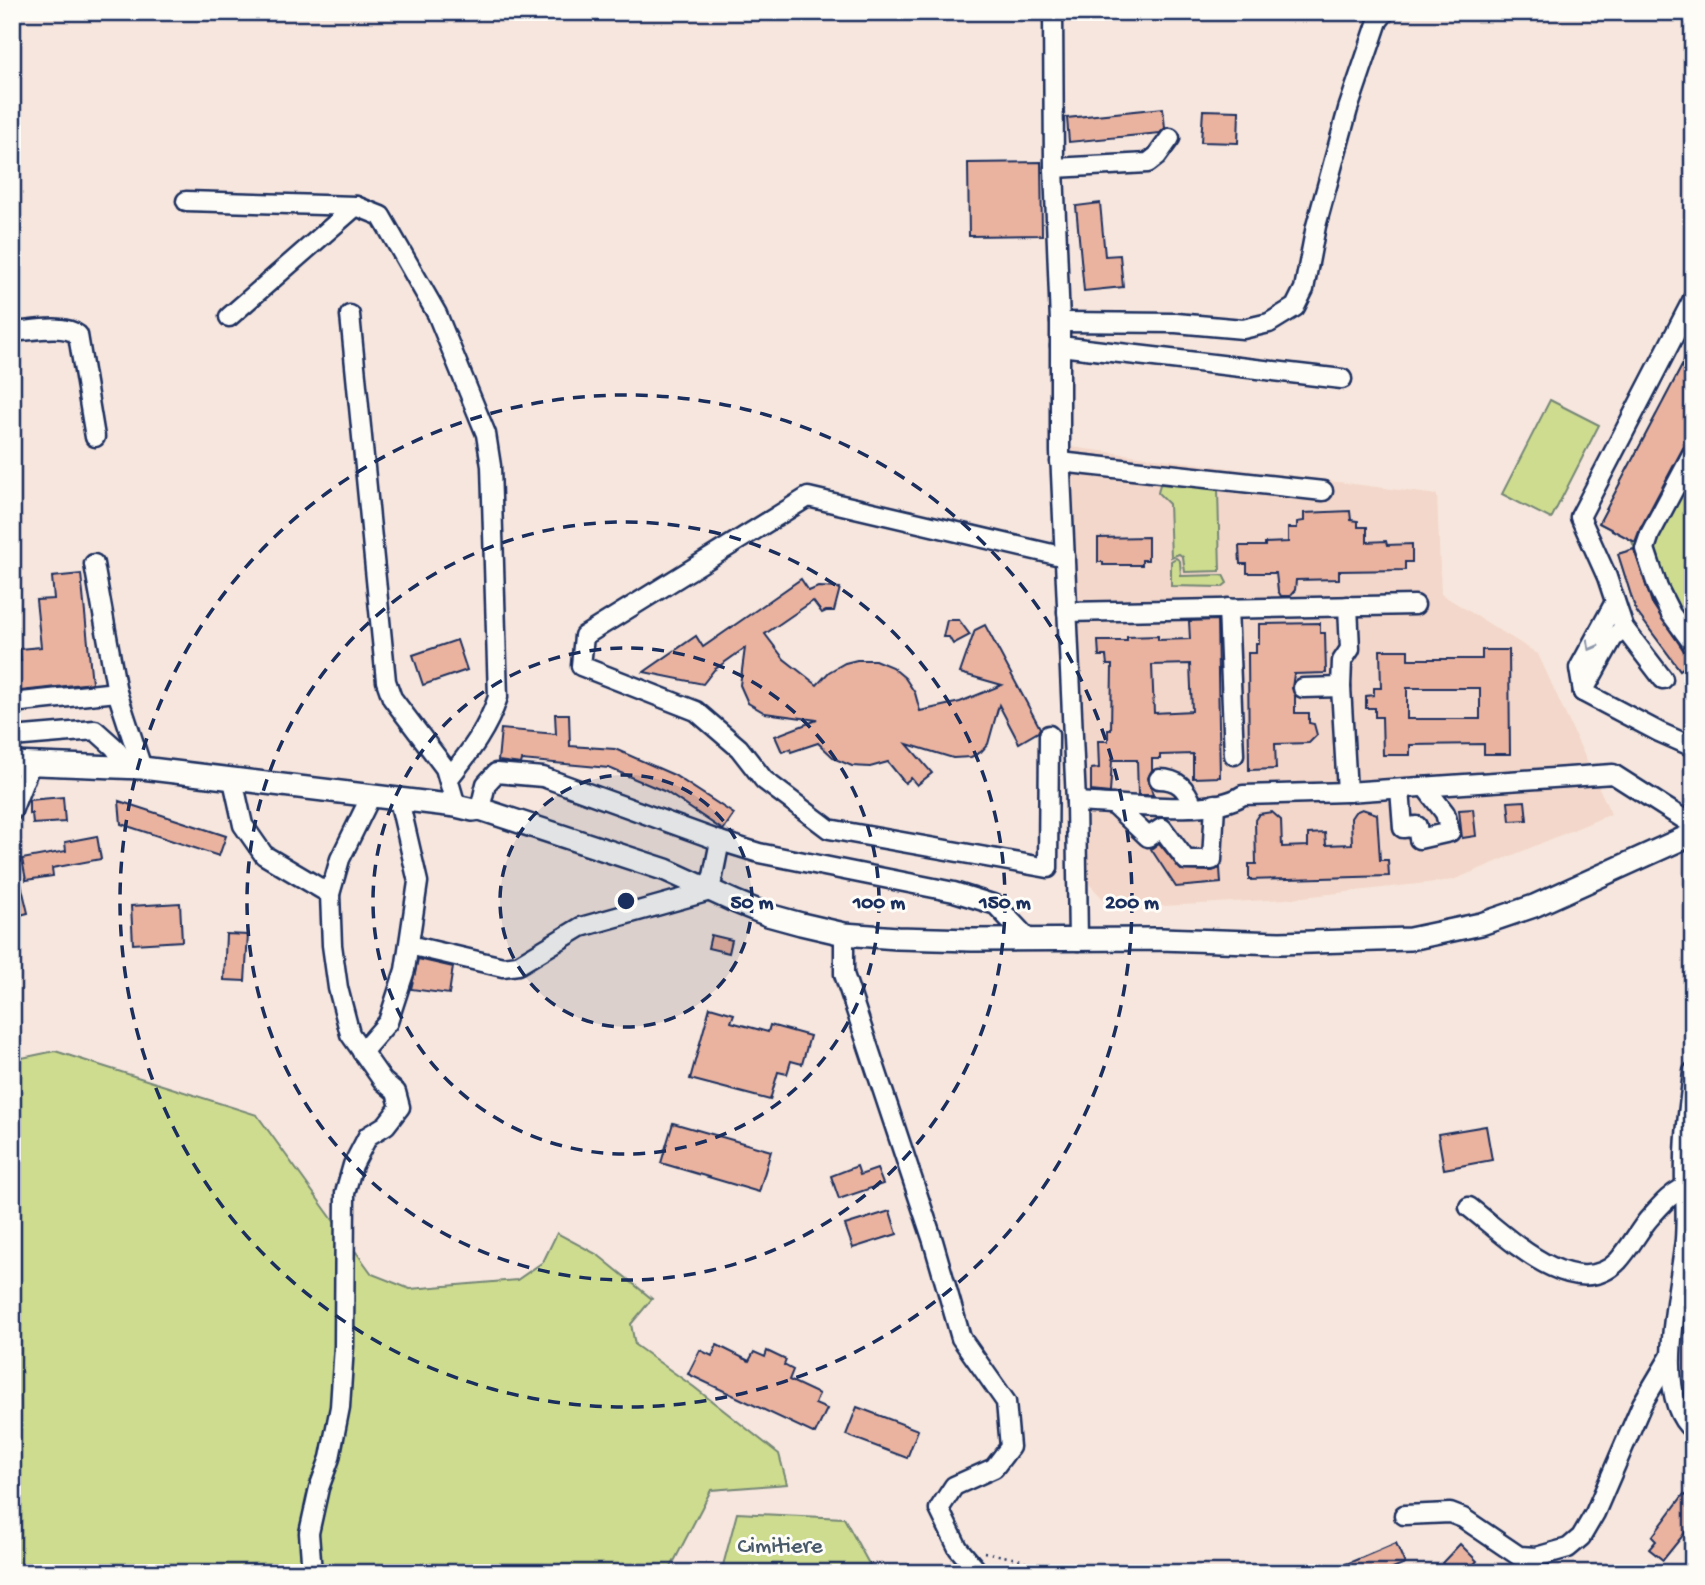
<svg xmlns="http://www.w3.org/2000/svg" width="1705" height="1585" font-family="'Gochi Hand',sans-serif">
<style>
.built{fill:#f3d7ca}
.green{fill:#cedc8f;stroke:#748676;stroke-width:2}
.building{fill:#eab39f;stroke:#1b2f5e;stroke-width:2;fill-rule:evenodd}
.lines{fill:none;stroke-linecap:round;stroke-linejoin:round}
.minor-casing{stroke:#1b2f5e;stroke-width:23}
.major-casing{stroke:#1b2f5e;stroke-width:26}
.path{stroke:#1b2f5e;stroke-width:2.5;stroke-dasharray:2 5;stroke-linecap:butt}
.minor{stroke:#fdfcf7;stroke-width:18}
.major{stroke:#fdfcf7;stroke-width:21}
.oneway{stroke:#8c96aa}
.ring{fill:none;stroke:#1b2f5e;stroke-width:3.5;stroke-dasharray:12 9}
.labels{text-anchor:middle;stroke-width:6;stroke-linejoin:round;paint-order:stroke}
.park-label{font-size:23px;fill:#485a6a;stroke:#fdfcf7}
.centre{fill:#1b2f5e;stroke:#fdfcf7;stroke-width:3.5}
.ring-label{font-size:21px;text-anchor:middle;font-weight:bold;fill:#1b2f5e;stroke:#fdfcf7;stroke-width:6;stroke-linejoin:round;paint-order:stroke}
</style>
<rect width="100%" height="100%" fill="#f7e6dd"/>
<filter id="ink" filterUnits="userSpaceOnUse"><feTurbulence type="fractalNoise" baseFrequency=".0143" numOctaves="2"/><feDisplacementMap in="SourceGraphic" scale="14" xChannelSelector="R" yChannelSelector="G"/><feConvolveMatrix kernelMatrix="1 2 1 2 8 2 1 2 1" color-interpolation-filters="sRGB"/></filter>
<g filter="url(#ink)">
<polygon class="built" points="1070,447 1437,495 1441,594 1538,654 1611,814 1453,880 1285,899 1113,909 1087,882"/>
<g class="green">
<polygon points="1693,345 1693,660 1680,670 1645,623 1659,612 1653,606 1636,611 1618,554 1635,549 1631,539 1599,523 1656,415 1673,424 1681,409 1664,400"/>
<polygon points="1550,400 1599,425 1551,519 1502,494"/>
<polygon points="1160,484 1218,489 1220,571 1185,572 1183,557 1179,554 1171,557 1169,504 1158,493"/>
<polygon points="1176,558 1180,561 1181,576 1223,575 1227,583 1222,587 1171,586 1171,561"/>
<polygon points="55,1051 257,1115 372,1274 410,1289 517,1280 543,1262 557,1233 598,1255 652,1299 631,1324 635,1345 694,1387 779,1454 787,1484 711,1490 668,1573 12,1573 12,1060"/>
<polygon points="737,1513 844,1518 874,1573 721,1573"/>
</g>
<g class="building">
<polygon points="1163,108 1165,128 1160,133 1069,142 1067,118"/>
<polygon points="1203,110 1239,111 1238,143 1201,142"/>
<polygon points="1041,162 1042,235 969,236 968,163"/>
<polygon points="1100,203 1105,256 1120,255 1123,287 1084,291 1076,206"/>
<polygon points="1693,345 1693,440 1683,448 1640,529 1635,542 1599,523"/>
<polygon points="1350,511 1351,520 1358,521 1358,527 1367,527 1367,542 1386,541 1387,545 1412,544 1412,562 1405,562 1405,570 1339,571 1339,579 1296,580 1295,590 1290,596 1281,596 1278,591 1276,573 1247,573 1247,564 1240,564 1239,546 1265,546 1265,543 1288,542 1288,528 1297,528 1297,522 1304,521 1304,513"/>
<polygon points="1148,537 1148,560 1142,560 1142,565 1103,565 1103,562 1098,562 1098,538"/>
<polygon points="1634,549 1652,603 1684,651 1693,657 1693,660 1680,670 1636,611 1618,554"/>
<polygon points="81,574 92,683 12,692 12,662 21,661 20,649 41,647 36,600 54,599 52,577"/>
<polygon points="801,579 809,591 818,587 840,588 834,611 826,611 822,613 813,601 765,634 784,659 817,685 829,672 845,663 857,660 875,660 892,667 905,678 915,693 920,711 960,702 1002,685 960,673 975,630 985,625 1040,728 1038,732 1019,743 999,705 988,744 981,752 971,757 953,758 907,744 932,773 917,785 911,778 905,783 888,762 870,767 852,766 835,759 818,743 791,752 790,749 782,752 775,736 817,720 765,713 748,703 740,685 745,648 714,670 703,684 644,672 696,636 703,647"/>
<polygon points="947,620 959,620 970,635 953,644 949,637 943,637"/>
<path d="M1217 620 1220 777 1193 778V754L1160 755V759H1152V770L1148 778 1153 795H1138L1137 760H1112L1110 793 1091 791V769L1099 768 1098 741H1108V730H1111L1112 665H1107L1106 656H1099L1098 641H1127V637L1158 636V640L1190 639 1189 621ZM1190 664 1192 711 1154 713 1152 665Z"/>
<polygon points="1320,623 1320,633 1325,633 1326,673 1294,674 1292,688 1295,696 1295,713 1309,713 1309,723 1314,724 1317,735 1309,743 1275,744 1276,769 1249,770 1248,653 1256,653 1256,643 1259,643 1259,624"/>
<polygon points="457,640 467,670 423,685 413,655"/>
<path d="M1380 650H1408V659H1482V650H1509L1510 754H1484V744L1410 745V755H1383L1382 717H1375V708H1366V696L1374 695V688H1381ZM1407 688H1480V719H1407Z"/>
<polygon points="555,714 569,714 570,746 615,749 674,775 734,814 723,830 666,792 609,768 522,760 521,764 498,761 501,729 556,734"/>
<polygon points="63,797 65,822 33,824 32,813 29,814 29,800"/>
<polygon points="119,801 226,836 219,856 121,824"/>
<polygon points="1525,801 1527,820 1510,821 1508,802"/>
<polygon points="1362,809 1377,814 1380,860 1388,860 1389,876 1249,880 1249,864 1256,864 1255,820 1259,814 1272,812 1281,820 1282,847 1308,846 1308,834 1325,833 1326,845 1352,844 1351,818 1355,812"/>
<polygon points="1473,809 1476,836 1462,838 1459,810"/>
<polygon points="97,836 101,859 52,868 53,876 26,880 22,859 66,851 65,842"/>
<polygon points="1159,843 1181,870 1212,871 1220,868 1221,883 1176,887 1151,849"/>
<polygon points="17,867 28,913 12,917 12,868"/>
<polygon points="180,903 182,941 133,944 131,906"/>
<polygon points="226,934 248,935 245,981 224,980"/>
<polygon points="711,935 732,940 729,953 708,948"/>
<polygon points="418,959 453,967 449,994 411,989"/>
<polygon points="710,1007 734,1014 731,1022 768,1032 770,1025 810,1036 802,1064 791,1061 787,1074 778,1072 770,1100 690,1079"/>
<polygon points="673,1123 771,1151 759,1192 661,1163"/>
<polygon points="1486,1126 1492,1160 1444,1169 1438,1134"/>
<polygon points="857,1166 860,1175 877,1169 883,1184 839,1199 831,1176"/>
<polygon points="890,1211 897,1234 853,1248 845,1225"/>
<polygon points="717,1345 749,1361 754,1352 765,1357 767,1351 786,1360 784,1365 793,1370 789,1380 819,1394 815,1404 827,1409 815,1434 688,1374 700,1350 712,1356"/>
<polygon points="857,1407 918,1430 907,1458 846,1435"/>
<polygon points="1684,1494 1693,1501 1693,1523 1663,1560 1649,1549 1656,1541 1652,1537"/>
<polygon points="1396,1543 1405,1564 1383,1573 1325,1573"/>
<polygon points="1460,1544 1477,1561 1466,1573 1452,1573 1442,1563"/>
</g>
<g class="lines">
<g class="minor-casing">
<g id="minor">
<polyline points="1053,12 1054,168 1060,322 1060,452 1076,802 1078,941"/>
<polyline points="1054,168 1148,163 1157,156 1170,138"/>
<path d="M186 201 356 206 381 216 437 314 486 434 491 466 498 697C488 728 470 752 449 778"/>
<polyline points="350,315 386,681 392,698 445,768 456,806"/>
<polyline points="229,317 356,206"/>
<polyline points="1060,322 1176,323 1243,329 1269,323 1295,307 1304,289 1316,226 1348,109 1378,21 1385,12"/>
<path d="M12 332C30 331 64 323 78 335L95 437"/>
<polyline points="1060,346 1342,379"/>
<polyline points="1693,453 1650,534 1645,549 1658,588 1671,614 1693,644"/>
<polyline points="1060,462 1323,491"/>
<polyline points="94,564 117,692 142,768"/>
<polyline points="1228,608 1234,755"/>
<polyline points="1067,612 1415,605"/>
<polyline points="1663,679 1624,628 1607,577 1580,517 1693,299"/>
<polyline points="1303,688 1341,687"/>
<polyline points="1583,692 1659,732 1693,747"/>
<polyline points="1583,692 1579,668 1615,602"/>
<polyline points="1583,692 1613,638 1624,628"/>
<polyline points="12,703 117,692"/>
<polyline points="1049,735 1048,868 829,829 764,780 739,748 696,711 581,666 584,636 808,497 1065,557"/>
<polyline points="12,737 95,730 114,747 129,767"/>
<path d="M1159 779C1178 779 1186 788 1193 806"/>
<polyline points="233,780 243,825 264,855 330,894"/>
<polyline points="1400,789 1403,828 1417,826 1419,839 1450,832 1445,813 1425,787"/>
<polyline points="1347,792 1341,687 1342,661 1350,649 1348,606"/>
<path d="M1076 802C1116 803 1212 817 1243 795L1347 792 1613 774 1693 825"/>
<polyline points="1113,804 1148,837 1162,828 1186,860 1212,860 1215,804"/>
<polyline points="12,811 31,763"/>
<polyline points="720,841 759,853 954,892 996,905 1028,939"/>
<polyline points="844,934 844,974 933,1241 961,1338 1006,1402 1010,1447 994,1468 954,1486 939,1509 958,1548 979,1573"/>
<polyline points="409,945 503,967 518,965 581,927 710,891 720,841 543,777 496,773 486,784 480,809"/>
<polyline points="362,1052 388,1022 405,970 418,882 399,800"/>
<path d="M1693 1072C1690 1101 1685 1130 1685 1158 1684 1185 1687 1212 1685 1239 1681 1286 1651 1397 1693 1430"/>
<path d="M1469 1207C1503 1233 1574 1306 1618 1261 1629 1249 1637 1234 1647 1221 1659 1207 1674 1189 1693 1184"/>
<polyline points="1404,1515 1450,1513 1463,1518 1519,1556 1536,1557 1568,1548 1581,1537 1595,1513 1642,1404 1670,1357"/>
<polyline points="312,1573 309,1533 319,1488 330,1458 340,1407 344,1346 345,1193 353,1165 368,1136 386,1125 400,1107 396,1092 383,1081 350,1034 338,988 332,945 330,894 340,859 371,796"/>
</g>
</g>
<g class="major-casing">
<polyline id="major" points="12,763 142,768 456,806 473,810 480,809 666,870 736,902 768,915 801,924 844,934 897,938 972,940 1160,939 1280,943 1410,939 1481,924 1534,906 1693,834"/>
</g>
<polyline class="path" points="984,1552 1022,1560 1038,1573"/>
<use href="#minor" class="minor"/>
<use href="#major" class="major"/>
</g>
<defs><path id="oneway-chevron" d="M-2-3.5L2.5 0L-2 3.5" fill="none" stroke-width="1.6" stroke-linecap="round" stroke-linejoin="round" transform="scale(1.75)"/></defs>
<use class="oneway" href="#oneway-chevron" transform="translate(1591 646) rotate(119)"/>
</g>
<circle cx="626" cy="901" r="126" fill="#1b2f5e" fill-opacity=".12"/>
<g class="ring">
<circle cx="626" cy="901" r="126"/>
<circle cx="626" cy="901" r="253"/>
<circle cx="626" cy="901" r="379"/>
<circle cx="626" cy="901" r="506"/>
</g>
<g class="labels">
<g class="park-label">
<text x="780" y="1552">Cimitiere</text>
</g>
</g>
<circle cx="626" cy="901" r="10" class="centre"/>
<g class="ring-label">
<text x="752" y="908">50 m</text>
<text x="879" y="908">100 m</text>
<text x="1005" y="908">150 m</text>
<text x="1132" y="908">200 m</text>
</g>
<rect width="1705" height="1585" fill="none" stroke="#fdfcf7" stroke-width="42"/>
<rect x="21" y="21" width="1663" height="1543" fill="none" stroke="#1b2f5e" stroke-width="2.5" filter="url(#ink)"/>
</svg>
